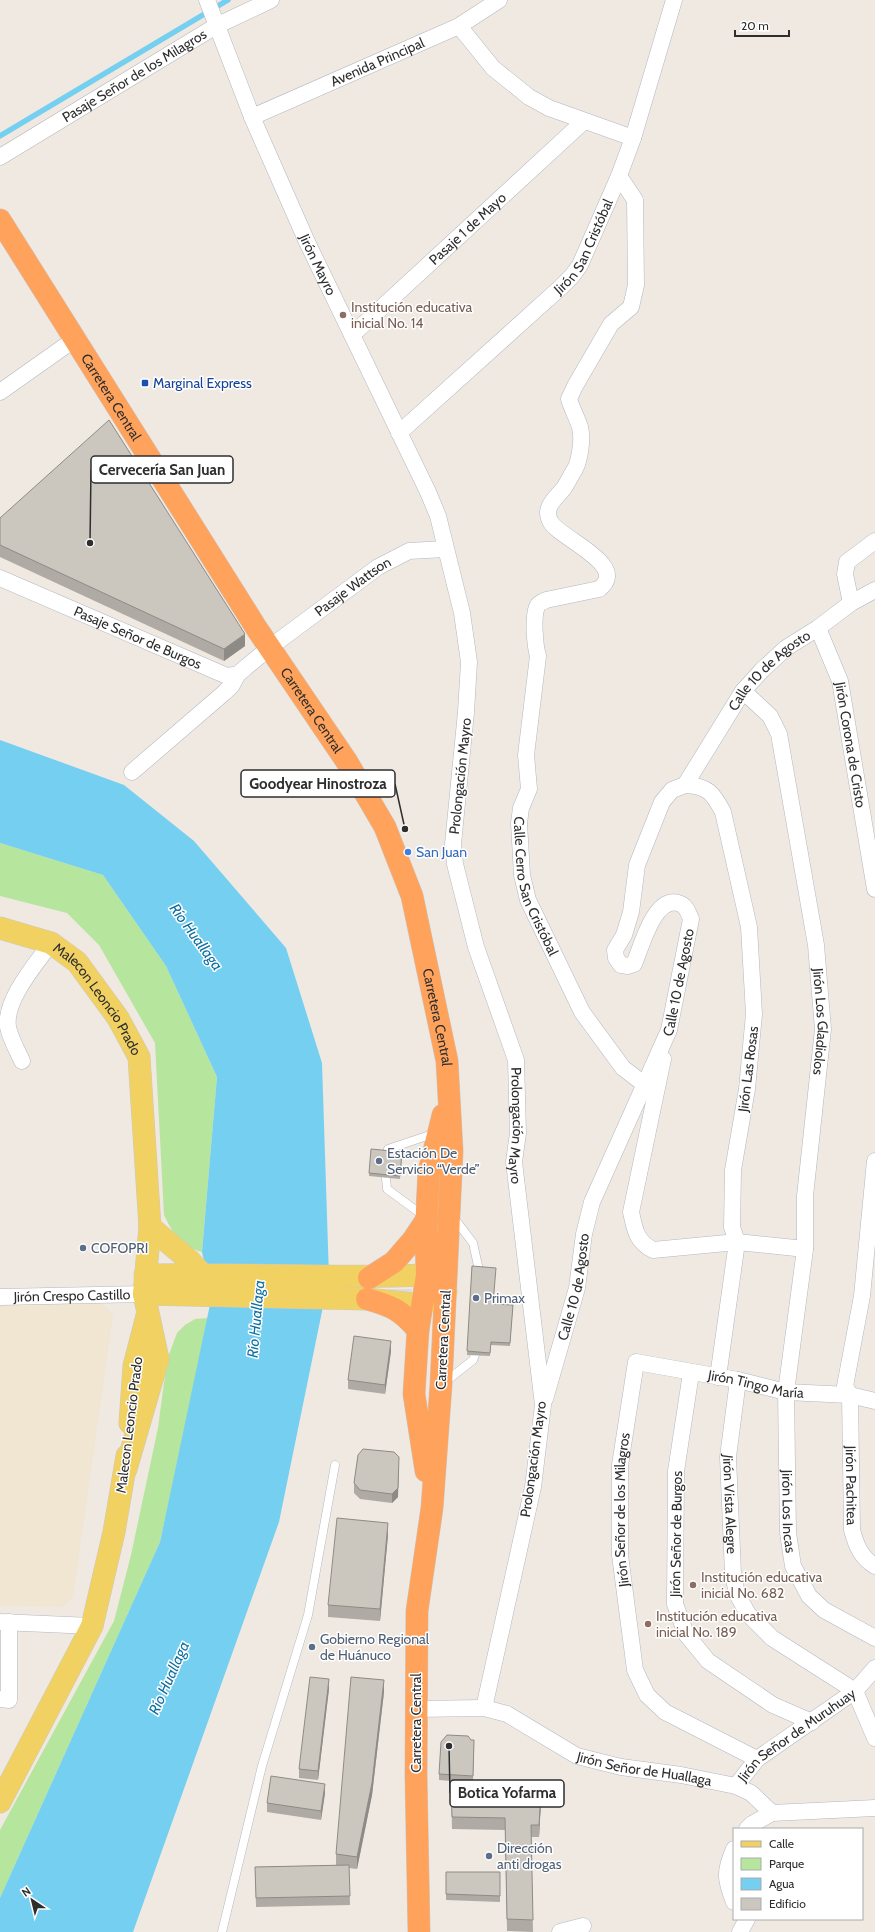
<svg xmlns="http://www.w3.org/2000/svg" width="875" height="1932" font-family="Cabin,sans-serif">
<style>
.education{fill:#f0e6d1}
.green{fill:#b6e59e}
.plaza{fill:#dfdcd8}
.water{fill:#75cff0}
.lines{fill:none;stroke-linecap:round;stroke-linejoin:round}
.stream{stroke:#75cff0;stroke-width:5.5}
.lane-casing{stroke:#b4b7c1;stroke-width:9}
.street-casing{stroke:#b4b7c1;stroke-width:17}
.primary-casing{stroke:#c9c9c9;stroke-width:23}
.highway-casing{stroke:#c9c9c9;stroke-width:23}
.lane{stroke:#fff;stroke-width:8}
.street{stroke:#fff;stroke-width:16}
.primary{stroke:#f2d163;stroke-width:22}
.highway{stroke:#ffa35c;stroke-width:22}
.wall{fill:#afaba4}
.shaded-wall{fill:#8e8b86}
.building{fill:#cbc7bf;stroke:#8e8b86}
.education-dot{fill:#8d6e63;stroke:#fff;stroke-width:1.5}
.transit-dot{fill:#1a4fb4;stroke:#fff;stroke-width:1.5}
.shop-dot{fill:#3f7fe0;stroke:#fff;stroke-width:1.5}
.service-dot{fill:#5c6f8a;stroke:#fff;stroke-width:1.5}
.labels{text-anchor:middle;stroke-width:3;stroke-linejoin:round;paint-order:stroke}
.street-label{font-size:14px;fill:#2e2e2e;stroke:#fff}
.education-label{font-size:14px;fill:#785e54;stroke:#fff;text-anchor:start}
.transit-label{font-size:14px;fill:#164399;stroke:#fff;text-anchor:start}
.shop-label{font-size:14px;fill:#366cbe;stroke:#fff;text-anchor:start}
.service-label{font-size:14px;fill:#4e5e75;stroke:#fff;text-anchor:start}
.water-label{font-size:15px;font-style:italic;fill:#0d6fa3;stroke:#fff}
.leader{fill:none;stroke:#2e2e2e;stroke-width:1.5}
.callout-dot{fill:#2e2e2e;stroke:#fff;stroke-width:1.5}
.callout{fill:#fff;stroke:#2e2e2e;stroke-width:1.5}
.callout-label{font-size:15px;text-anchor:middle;font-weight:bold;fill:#2e2e2e}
</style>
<rect width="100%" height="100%" fill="#efe9e1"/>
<polygon class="education" points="103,1304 113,1315 73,1597 63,1607 0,1605 0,1305"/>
<g class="green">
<path d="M0 843 103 875 166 966 217 1077 202 1252C179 1245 174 1235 164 1215L155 1043 99 945 67 913 0 896Z"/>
<polygon points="208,1318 160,1542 0,1898 0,1830 114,1621 131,1555 158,1428 167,1360 177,1333 185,1325 195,1319"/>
</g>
<polygon class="plaza" points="378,1289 412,1289 411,1297 377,1292"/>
<polygon class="water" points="0,740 124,785 194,841 286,948 322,1063 329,1277 279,1522 133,1932 0,1932 0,1898 160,1542 212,1295 202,1252 217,1077 166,966 103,875 0,843"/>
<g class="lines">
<polyline class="stream" points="0,136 228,0"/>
<g class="lane-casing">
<g id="lane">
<polyline points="387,1154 388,1149 436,1133"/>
<polyline points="386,1178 387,1189 425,1217"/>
<polyline points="454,1218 473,1243 479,1270"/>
<polyline points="445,1382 473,1360 475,1355"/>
<polyline points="222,1932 262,1766 308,1615 335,1465"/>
</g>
</g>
<g class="street-casing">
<g id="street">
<path id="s1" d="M207 0 252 117 307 242 428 492 438 516 462 613 469 662 466 712 453 844 455 864 476 947 516 1060 518 1133 514 1162 543 1405 533 1487 484 1708"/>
<polyline points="459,26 493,68 529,97 549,108 633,138"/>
<path id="s2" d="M252 117 459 26 499 0"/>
<path id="s3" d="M0 157 216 26 271 0"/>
<path id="s4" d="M619 176 635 200 636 285 631 307 611 324 575 386 569 399C572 409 577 418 580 427 583 439 580 459 575 469 571 475 568 482 564 488 556 498 543 507 550 521 558 538 631 565 599 589L546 600C543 602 539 603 538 605 532 614 535 646 538 656L526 755 529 789 521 808 519 823 522 875 528 900 582 1012 623 1068 644 1084"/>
<path id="s5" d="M352 335 583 122"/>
<polyline points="0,392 75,339"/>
<path id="s6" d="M399 433 561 287 572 276 580 265 619 176 633 138 674 0"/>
<path id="s7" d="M0 578 227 676 238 674 269 648 378 567 409 551 445 549"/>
<polyline points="851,603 845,574 847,562 875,541"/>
<path id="s8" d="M818 628 840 681 875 889"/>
<path id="s9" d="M743 691 770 716 779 734 816 945 823 1029 805 1196V1249L786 1392 788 1533 793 1566 809 1596 824 1610 875 1638"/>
<polyline points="132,772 225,692 232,685 238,674"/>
<path d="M685 785C708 786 713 793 723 812L749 927 754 1014 747 1089 733 1170 732 1227 737 1242 718 1377"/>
<path d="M663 1059 631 1212C635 1230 636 1241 653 1250L737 1242 805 1249"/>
<path d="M22 1061C17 1050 10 1038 8 1027 4 1000 36 964 51 943"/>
<path id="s10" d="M875 1161 862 1296 845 1386 850 1395 852 1530C856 1545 861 1558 875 1566"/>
<path id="s11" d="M0 1297 144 1294"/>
<polyline points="691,1373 676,1471 675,1604 686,1634 708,1661 773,1705 812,1722"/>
<path id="s12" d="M738 1380 728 1457 733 1574 737 1594 748 1614 772 1638 855 1691 875 1738"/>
<path id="s13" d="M545 1399 577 1288 584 1234 592 1202 669 1030 691 919C688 912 686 905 678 903 654 896 641 948 634 964L628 966 621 965 616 958 615 950 624 935 631 912 637 865 662 802 672 790 685 785 743 691 762 670 786 648 818 628 851 603 875 590"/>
<polyline points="0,1622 92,1626"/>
<polyline points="0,1699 9,1700 9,1622"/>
<path id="s14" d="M416 1709 484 1708 507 1714 577 1756 621 1767 681 1775 736 1786 751 1793 772 1813 875 1808"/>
<path id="s15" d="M757 1759 665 1712 647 1695 635 1670 620 1555V1465L636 1362 738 1380 786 1392 850 1395 875 1401"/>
<path id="s16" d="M736 1786 757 1759 855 1691 875 1668"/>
<polyline points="747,1829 752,1824 772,1813"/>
<path d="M734 1849C724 1872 725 1879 734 1902"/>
<polyline points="560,1932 583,1926"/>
<polyline points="740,1932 747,1919"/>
</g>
</g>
<g class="primary-casing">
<g id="primary">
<path id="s17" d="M0 928 51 943 77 962 118 1018 139 1057 150 1227 144 1294 158 1359 126 1469"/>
<polyline points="150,1227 190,1261 202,1274"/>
<path d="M144 1294 367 1299 422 1305 446 1292 427 1275C333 1279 239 1273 145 1275"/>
<polyline points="130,1423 134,1366 147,1316"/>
<polyline points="0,1802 92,1626 114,1532 127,1456"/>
</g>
</g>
<g class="highway-casing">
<g id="highway">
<path id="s18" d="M0 220 257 629 347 762 385 827 412 896 447 1061 452 1151 441 1385 432 1508 417 1611 416 1775 419 1932"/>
<polyline points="369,1278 394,1262 413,1240 427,1219"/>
<path d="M367 1299C392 1306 401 1310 418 1330"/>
<polyline points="426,1471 414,1394 418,1330 427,1275 426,1229 429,1171 443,1115"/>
</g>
</g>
<use href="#lane" class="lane"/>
<use href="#street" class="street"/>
<use href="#primary" class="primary"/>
<use href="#highway" class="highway"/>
</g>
<g class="wall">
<polygon points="0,518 245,646 224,661 0,557"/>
<polygon points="402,1155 400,1179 369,1176 369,1173"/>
<polygon points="472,1266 494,1304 513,1305 510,1346 491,1345 490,1356 467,1355"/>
<polygon points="391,1351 385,1394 348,1389 348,1380"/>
<polygon points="358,1455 398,1497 392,1503 360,1499 354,1493 354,1483"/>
<polygon points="388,1535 380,1621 328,1617 328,1605"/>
<polygon points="329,1689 318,1780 299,1778 299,1769"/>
<polygon points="384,1692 372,1795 357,1869 349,1868 350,1905 256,1907 255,1867 336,1865 336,1854"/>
<polygon points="471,1740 474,1740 473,1783 439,1780 439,1774"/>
<polygon points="451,1786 541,1802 539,1837 531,1837 533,1932 507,1931 505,1830 452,1829"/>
<polygon points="325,1793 321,1820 267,1812 267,1803"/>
<polygon points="446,1872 500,1872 500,1902 446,1900"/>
</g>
<g class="shaded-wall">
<polygon points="245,634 245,646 224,661 224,649"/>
<polygon points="391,1341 391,1351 385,1394 385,1385"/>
<polygon points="399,1466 398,1497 392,1503 392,1494"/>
<polygon points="388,1523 388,1535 380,1621 380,1609"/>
<polygon points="329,1679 329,1689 318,1780 318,1771"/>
<polygon points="384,1680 384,1692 372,1795 357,1869 357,1857"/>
<polygon points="325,1784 325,1793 321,1820 321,1811"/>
<polygon points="541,1790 541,1802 539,1837 539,1825"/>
</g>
<g class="building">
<polygon points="109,420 245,634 224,649 0,545 0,518"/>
<polygon points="371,1149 402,1152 400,1176 369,1173"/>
<polygon points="472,1266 496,1268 493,1304 513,1305 510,1343 491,1342 490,1353 467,1351"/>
<polygon points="354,1336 391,1341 385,1385 348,1380"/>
<polygon points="363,1449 394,1452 399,1457 398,1488 392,1494 360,1490 354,1483 358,1455"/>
<polygon points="337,1518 388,1523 380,1609 328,1605"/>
<polygon points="310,1677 329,1679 318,1771 299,1769"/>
<polygon points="351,1677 384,1680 372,1783 357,1857 336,1854"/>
<polygon points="447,1735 468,1736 471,1740 474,1740 473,1776 439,1774 441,1742"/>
<polygon points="271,1776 325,1784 321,1811 267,1803"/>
<polygon points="451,1786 541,1790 539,1825 531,1825 533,1920 507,1919 505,1818 452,1817"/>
<polygon points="349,1865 350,1896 256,1898 255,1867"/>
<polygon points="446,1872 500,1872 500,1896 446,1894"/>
</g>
<g class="education-dot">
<circle cx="343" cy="315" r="4"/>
<circle cx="693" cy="1585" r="4"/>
<circle cx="648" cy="1624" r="4"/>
</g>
<rect class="transit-dot" x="141" y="379" width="8" height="8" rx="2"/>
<circle class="shop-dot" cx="408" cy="852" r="4"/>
<g class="service-dot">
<circle cx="379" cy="1161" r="4"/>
<circle cx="83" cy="1248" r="4"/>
<circle cx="476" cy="1298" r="4"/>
<circle cx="312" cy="1647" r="4"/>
<circle cx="489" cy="1856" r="4"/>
</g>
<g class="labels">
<g class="street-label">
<text dy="5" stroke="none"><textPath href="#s2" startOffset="137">Avenida Principal</textPath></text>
<text dy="5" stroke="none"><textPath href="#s3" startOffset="157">Pasaje Señor de los Milagros</textPath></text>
<text dy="5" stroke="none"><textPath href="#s5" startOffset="157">Pasaje 1 de Mayo</textPath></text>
<text dy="5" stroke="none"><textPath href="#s6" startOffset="265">Jirón San Cristóbal</textPath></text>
<text dy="5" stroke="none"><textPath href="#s1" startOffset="287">Jirón Mayro</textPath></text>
<text dy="5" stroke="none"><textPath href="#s18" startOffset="209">Carretera Central</textPath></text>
<text dy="5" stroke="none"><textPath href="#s7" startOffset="403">Pasaje Wattson</textPath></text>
<text dy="5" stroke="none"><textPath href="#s7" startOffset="150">Pasaje Señor de Burgos</textPath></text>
<text dy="5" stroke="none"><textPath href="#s13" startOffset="967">Calle 10 de Agosto</textPath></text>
<text dy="5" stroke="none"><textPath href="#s18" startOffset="581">Carretera Central</textPath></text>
<text dy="5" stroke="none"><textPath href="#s8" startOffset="122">Jirón Corona de Cristo</textPath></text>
<text transform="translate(460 776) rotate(-84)" y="5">Prolongación Mayro</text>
<text dy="5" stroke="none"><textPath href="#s4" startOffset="830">Calle Cerro San Cristóbal</textPath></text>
<text dy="5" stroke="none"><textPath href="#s13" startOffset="440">Calle 10 de Agosto</textPath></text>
<text dy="5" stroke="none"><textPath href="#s17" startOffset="127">Malecon Leoncio Prado</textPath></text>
<text dy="5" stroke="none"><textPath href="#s18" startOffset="917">Carretera Central</textPath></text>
<text dy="5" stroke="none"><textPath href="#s9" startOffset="348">Jirón Los Gladiolos</textPath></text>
<text transform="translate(748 1069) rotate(-83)" y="5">Jirón Las Rosas</text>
<text dy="5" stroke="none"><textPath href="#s1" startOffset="1189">Prolongación Mayro</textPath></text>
<text dy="5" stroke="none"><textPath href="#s13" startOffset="116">Calle 10 de Agosto</textPath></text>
<text dy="5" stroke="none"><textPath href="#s11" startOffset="72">Jirón Crespo Castillo</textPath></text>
<text transform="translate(443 1340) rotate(-87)" y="5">Carretera Central</text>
<text dy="5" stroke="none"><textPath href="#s15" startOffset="588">Jirón Tingo María</textPath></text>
<text transform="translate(129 1425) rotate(-83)" y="5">Malecon Leoncio Prado</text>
<text transform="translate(533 1459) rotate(-82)" y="5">Prolongación Mayro</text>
<text dy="5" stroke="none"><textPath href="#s10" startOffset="328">Jirón Pachitea</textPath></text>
<text dy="5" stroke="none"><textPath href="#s12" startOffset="125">Jirón Vista Alegre</textPath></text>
<text dy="5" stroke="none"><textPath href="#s15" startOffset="317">Jirón Señor de los Milagros</textPath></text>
<text dy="5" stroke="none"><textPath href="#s9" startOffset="840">Jirón Los Incas</textPath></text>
<text transform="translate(676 1534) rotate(-89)" y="5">Jirón Señor de Burgos</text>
<text transform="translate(416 1723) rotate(-90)" y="5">Carretera Central</text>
<text dy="5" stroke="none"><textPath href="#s16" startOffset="80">Jirón Señor de Muruhuay</textPath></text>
<text dy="5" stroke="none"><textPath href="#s14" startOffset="242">Jirón Señor de Huallaga</textPath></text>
</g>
<g class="education-label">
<text x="351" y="312">Institución educativa<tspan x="351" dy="16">inicial No. 14</tspan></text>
<text x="701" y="1582">Institución educativa<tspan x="701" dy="16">inicial No. 682</tspan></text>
<text x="656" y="1621">Institución educativa<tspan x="656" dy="16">inicial No. 189</tspan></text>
</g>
<g class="transit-label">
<text x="153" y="388">Marginal Express</text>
</g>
<g class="shop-label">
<text x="416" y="857">San Juan</text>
</g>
<g class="service-label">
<text x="387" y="1158">Estación De<tspan x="387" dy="16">Servicio “Verde”</tspan></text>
<text x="91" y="1253">COFOPRI</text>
<text x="484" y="1303">Primax</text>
<text x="320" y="1644">Gobierno Regional<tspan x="320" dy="16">de Huánuco</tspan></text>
<text x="497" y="1853">Dirección<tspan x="497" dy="16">anti drogas</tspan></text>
</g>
<g class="water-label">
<text transform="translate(196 937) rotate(54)" y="5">Río Huallaga</text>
<text transform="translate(256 1319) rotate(-85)" y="5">Río Huallaga</text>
<text transform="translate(169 1678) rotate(-66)" y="5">Río Huallaga</text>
</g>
</g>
<path class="leader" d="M90 543L91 470M405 829L395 784M449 1746L450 1793"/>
<g class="callout-dot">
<circle cx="90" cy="543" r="4"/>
<circle cx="405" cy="829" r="4"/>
<circle cx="449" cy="1746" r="4"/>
</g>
<g class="callout">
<rect x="91" y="456" width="142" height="27" rx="4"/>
<rect x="241" y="770" width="154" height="27" rx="4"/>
<rect x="450" y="1780" width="114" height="27" rx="4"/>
</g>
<g class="callout-label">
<text x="162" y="475">Cervecería San Juan</text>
<text x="318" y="789">Goodyear Hinostroza</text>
<text x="507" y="1798">Botica Yofarma</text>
</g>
<rect x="733" y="1828" width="130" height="92" fill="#ffffff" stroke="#ababab"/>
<rect x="741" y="1841" width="20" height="6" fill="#f2d163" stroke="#ababab"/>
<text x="769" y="1848" font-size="12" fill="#2e2e2e">Calle</text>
<rect x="741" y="1858" width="20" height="12" fill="#b6e59e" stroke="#ababab"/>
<text x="769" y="1868" font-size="12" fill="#2e2e2e">Parque</text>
<rect x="741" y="1878" width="20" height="12" fill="#75cff0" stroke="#ababab"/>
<text x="769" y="1888" font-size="12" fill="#2e2e2e">Agua</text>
<rect x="741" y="1898" width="20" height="12" fill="#cbc7bf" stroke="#ababab"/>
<text x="769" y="1908" font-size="12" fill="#2e2e2e">Edificio</text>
<g transform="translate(32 1900) rotate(325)" stroke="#ffffff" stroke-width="3" paint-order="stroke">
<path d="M0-3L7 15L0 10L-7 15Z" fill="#2e2e2e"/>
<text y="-6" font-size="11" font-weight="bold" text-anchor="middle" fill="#2e2e2e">N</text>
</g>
<path d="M735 30v6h54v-6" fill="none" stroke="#2e2e2e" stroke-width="2"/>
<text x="741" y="30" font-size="12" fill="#2e2e2e" stroke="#ffffff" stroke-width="3" paint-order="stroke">20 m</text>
</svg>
